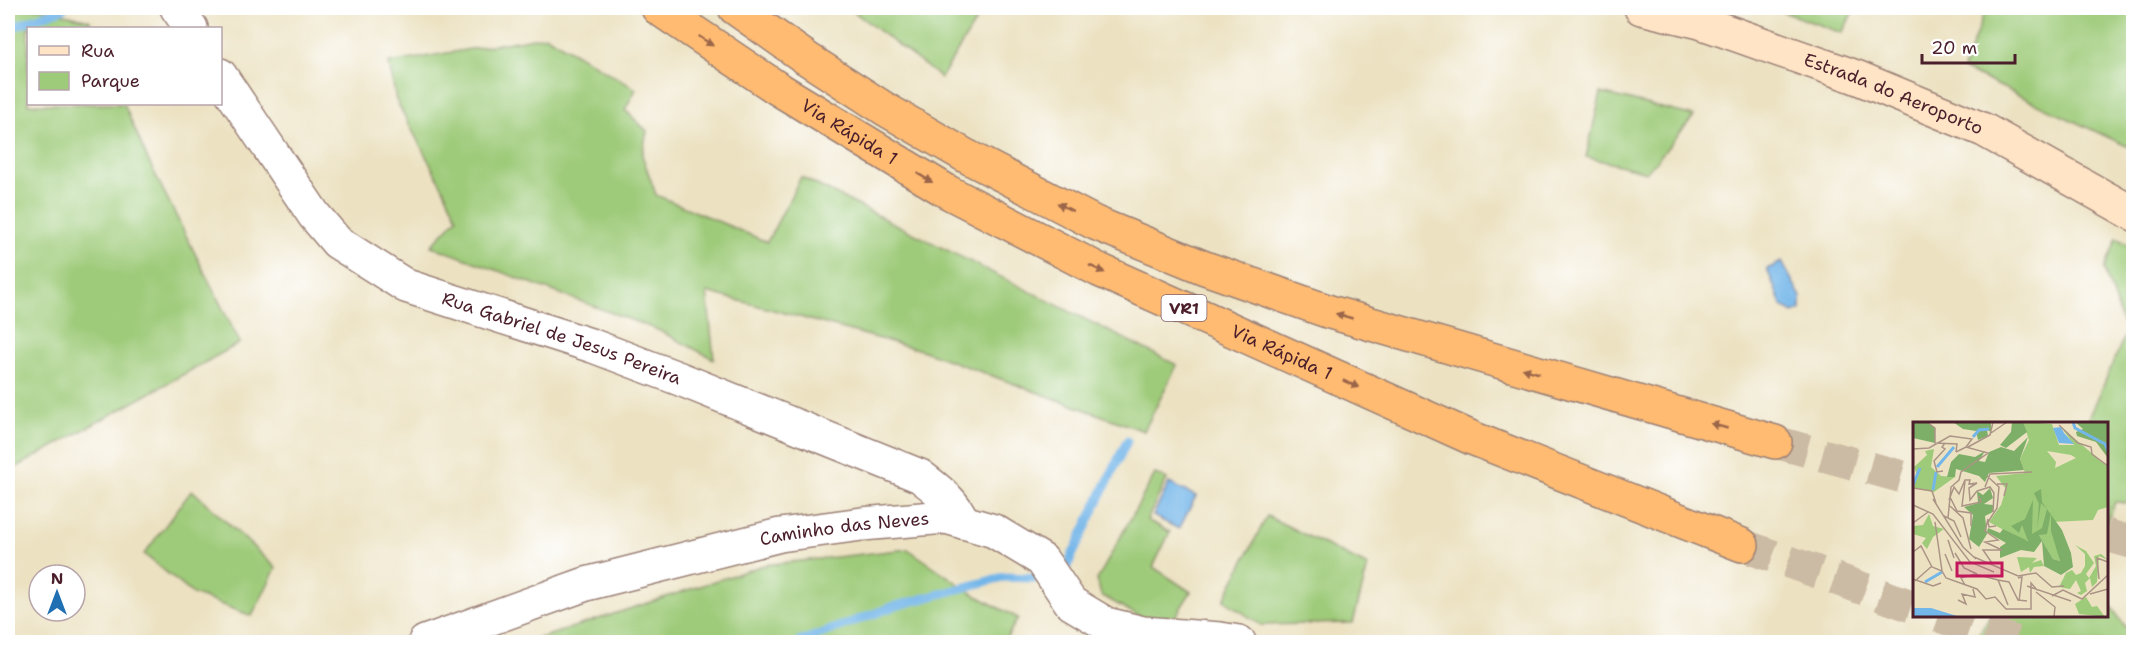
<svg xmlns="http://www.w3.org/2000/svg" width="2141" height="650" font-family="'Shantell Sans',sans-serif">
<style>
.green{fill:#9ecb79;stroke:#747552;stroke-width:1.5}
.water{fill:#73b6e9;stroke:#5e6a8a;stroke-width:1.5}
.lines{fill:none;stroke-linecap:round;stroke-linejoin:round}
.stream{stroke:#73b6e9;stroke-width:9}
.highway-tunnel{stroke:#ccbba4;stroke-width:33;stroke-dasharray:33 16;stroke-linecap:butt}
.street-casing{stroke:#9b8076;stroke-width:36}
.secondary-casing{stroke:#9b8076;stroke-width:36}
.highway-casing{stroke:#9b8076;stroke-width:36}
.street{stroke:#fff;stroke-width:33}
.secondary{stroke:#ffe4c6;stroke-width:33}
.highway{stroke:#ffbb71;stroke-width:33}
.oneway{fill:#9b654a}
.labels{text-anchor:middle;stroke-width:5;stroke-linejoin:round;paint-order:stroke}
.shield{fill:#fff;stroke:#80626b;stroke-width:1.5}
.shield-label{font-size:16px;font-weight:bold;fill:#4a1f2b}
.street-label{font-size:18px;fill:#4a1f2b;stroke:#fff}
.inset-river{fill:none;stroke:#73b6e9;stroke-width:3}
.inset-road{fill:none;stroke:#ab9486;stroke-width:1.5}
.view{fill:#c2185b;fill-opacity:0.15;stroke:#c2185b;stroke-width:3}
.inset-edge{fill:none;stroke:#4a1f2b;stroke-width:3}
</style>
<rect width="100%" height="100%" fill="#fff"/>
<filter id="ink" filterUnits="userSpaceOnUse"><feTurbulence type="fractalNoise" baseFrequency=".0167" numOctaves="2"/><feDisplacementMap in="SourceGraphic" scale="12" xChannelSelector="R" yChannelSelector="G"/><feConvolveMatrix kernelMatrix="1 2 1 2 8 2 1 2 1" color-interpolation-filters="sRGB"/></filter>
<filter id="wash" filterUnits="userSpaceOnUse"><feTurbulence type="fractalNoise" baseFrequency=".008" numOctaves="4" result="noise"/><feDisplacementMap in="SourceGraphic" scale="24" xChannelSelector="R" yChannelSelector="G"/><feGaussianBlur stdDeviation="1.35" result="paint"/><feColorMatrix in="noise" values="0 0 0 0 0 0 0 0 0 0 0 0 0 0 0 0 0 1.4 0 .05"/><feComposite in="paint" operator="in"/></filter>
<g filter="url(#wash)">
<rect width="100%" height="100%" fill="#ece2c2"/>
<g class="green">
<polygon points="8,8 40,8 89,20 93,28 28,28 28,104 124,104 147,158 240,343 8,472"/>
<polygon points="849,8 984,8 941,78"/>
<polygon points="1772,8 1855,8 1842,33"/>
<polygon points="1986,8 2133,8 2133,149 1963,69"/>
<polygon points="546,36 636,89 625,110 647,131 642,155 656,195 767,242 801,177 1177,365 1144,431 921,350 707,292 714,359 658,330 431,246 457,218 444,190 396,100 389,63"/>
<polygon points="1601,93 1694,116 1647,172 1586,157"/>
<polygon points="2117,238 2133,248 2134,503 2115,502 2107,525 2106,424 2087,423 2126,333 2104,270"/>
<polygon points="1155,474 1167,479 1147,520 1170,532 1153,567 1191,592 1171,623 1151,623 1101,595 1097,580"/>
<polygon points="192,490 276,568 252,616 193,594 144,554"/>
<polygon points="1267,516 1368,566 1353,623 1261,625 1224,600"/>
<polygon points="908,549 975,595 1018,618 1004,642 528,642 764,565"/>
<polygon points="2107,601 2133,637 2133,642 1974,642 1990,616 2106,616"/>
</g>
<g class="water">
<polygon points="1782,262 1801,297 1801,310 1793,313 1782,306 1767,269"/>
<polygon points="1169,483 1196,496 1179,529 1153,516"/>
</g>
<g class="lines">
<g class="stream">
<polyline points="8,29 64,8"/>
<polyline points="1067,566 1127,441"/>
<polyline points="799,642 892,607 1003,577 1036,578"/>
</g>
</g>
</g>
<g filter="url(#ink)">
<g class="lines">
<g class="highway-tunnel">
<polyline points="1775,442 1914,480"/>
<polyline points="2106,535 2134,543"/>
<polyline points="1742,545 1914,607"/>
<polyline points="1939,616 2015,642"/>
</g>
<g class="street-casing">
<g id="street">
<polyline points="177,8 191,28"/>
<path id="s1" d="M220 75 314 215 337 242 406 286 593 346 680 379 920 476C938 490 954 501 963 522"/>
<path id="s2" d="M425 642 586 584 780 535 862 524 946 517 994 531 1042 560 1071 603 1106 624 1143 633 1220 639 1239 642"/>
</g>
</g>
<g class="secondary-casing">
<g id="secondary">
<path id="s3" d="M1641 8 1700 22 1856 77 1984 130 2134 214"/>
</g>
</g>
<g class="highway-casing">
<g id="highway">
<path id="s4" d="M658 8 777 88 948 192 1099 270 1472 438 1742 545"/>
<polyline points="735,8 806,58 885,109 966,156 1095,223 1205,268 1330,312 1775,442"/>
</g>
</g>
<use href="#street" class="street"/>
<use href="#secondary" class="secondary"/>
<use href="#highway" class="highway"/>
</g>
<defs><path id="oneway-solid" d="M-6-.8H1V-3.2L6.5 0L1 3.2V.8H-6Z" transform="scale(1.5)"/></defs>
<g class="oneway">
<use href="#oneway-solid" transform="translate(706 41) rotate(34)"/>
<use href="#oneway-solid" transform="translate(925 178) rotate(31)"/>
<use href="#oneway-solid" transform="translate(1065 207) rotate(-153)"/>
<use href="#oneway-solid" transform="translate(1097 269) rotate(26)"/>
<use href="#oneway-solid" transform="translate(1344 316) rotate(-164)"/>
<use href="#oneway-solid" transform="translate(1531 371) rotate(-164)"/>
<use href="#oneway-solid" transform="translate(1351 384) rotate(24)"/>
<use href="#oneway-solid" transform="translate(1719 426) rotate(-164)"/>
</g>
</g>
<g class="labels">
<rect class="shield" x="1161.5" y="295" width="45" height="26" rx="4.5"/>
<g class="shield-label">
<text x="1184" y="314">VR1</text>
</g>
<g class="street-label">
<text dy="6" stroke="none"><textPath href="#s3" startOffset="267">Estrada do Aeroporto</textPath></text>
<text dy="6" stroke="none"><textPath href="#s4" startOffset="228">Via Rápida 1</textPath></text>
<text dy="6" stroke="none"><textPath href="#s1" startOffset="450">Rua Gabriel de Jesus Pereira</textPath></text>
<text dy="6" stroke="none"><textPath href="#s4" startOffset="714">Via Rápida 1</textPath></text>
<text dy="6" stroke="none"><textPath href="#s2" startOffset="436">Caminho das Neves</textPath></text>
</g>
</g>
<g transform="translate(1913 422)">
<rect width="195" height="195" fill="#ece2c2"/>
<path d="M110 0 139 2 146 23H161L148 5 195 45V85L185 88 180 98 139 100 147 139 140 137 126 113H114L116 118 111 119 76 100 88 83 93 67 83 54 112 51 107 37 116 18ZM134 29 158 33 163 36 142 46 143 40ZM21 27 18 45 28 54 42 55 21 70 0 66 4 53 1 45 14 33 12 29ZM16 92 20 104 31 107 20 115 14 127 9 121 13 116 0 112V104L10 103ZM162 123 173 129 181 141 173 152 176 156 183 144 181 134 188 132 195 138 186 134 184 160 179 165 177 156 172 161 174 169 168 173 164 171 168 169 163 158 157 167 146 165 153 151 159 148 163 153 168 151 172 144V132ZM104 135 124 136 119 141 128 138 131 144 121 145 117 151 116 145 108 150ZM173 175 179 185 184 184 192 195 166 192 162 182Z" fill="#9ecb79" fill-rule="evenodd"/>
<path d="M0 0H14L22 6V21L0 16ZM40 0H78V10L74 8 75 14 65 18 63 9 50 7ZM99 0H110L114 10 93 26 87 23 98 10ZM162 0H195V36L183 20 164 14 163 10 170 7ZM115 15 107 37 111 48 76 51 72 60 66 54 43 47 42 55H34L38 40 46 32 62 35 72 29 66 39 72 40 76 30 88 25 101 29ZM77 66 80 76 71 82 80 83V90L72 94 74 112 66 125 56 117 60 93 51 85 65 81 64 69 70 73ZM128 67 129 80 149 108 158 131 160 145 148 153 131 144 129 119 121 130 108 128 87 136V125L93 121 74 110 75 106 87 111 90 107 115 119 109 103 106 111 98 104 112 97 120 78 119 112 129 106 134 87 128 81 124 107 126 82 121 71ZM138 90V109L147 139 140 137 126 113 134 112Z" fill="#7eaf69" fill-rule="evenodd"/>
<path d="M148 5 151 11 161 22 146 21 140 6ZM0 186H18L47 195H0Z" fill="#73b6e9"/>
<path class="inset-river" d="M160 0 162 6 192 22 195 29M60 15 66 8 76 7M24 45 41 25M0 63 7 46M20 68 23 50M12 160 29 150"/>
<path class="inset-road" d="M14 0 22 6V21L44 22 43 30M146 3 165 21 178 25 179 32 195 44M78 11 94 0M55 25 77 13 80 0M0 27 16 26 37 14 59 17 53 25M30 49 24 50 21 39 32 27 29 25 32 21M74 54 86 65 84 86 75 100 76 105 83 104M52 59 49 84 68 80 66 74M84 62H94L91 74M72 65 77 52 119 50M0 66 19 69 23 81M64 69 77 65 81 71 80 90M37 75 44 89 58 91V104M20 77 50 125 63 137M36 78 41 65 46 72 52 58H57L56 62 64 61 56 66 57 78 64 69M0 83 20 92 57 140 81 150M37 84 50 96 58 127M31 94 35 96 38 65 46 58 48 50 75 31 53 25 43 30M35 96 41 99 48 115M75 97 72 109 85 118 72 120 89 128H70L79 141M22 100 29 149M0 101 15 90M35 118 41 136M0 130 8 124 19 145 29 149 33 156 64 167 73 177 82 175 93 187H118V161L124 168M42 131 51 146 64 152M32 132 39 149M61 135 105 154 123 151 139 165 151 164M105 156 109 155 106 179M0 157 20 164 28 161M186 157 184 136 195 140M85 158 96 160 105 178 114 179M2 159 19 144M52 163 48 156 62 152 85 158 95 183M114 164 158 179M123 170 142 185 141 195M177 172 195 167M139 174 150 168 169 177 195 153M45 178 53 182 49 172 62 175 60 167"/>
<path class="view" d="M44 141H89V154H44Z"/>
<rect width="195" height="195" class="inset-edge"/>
</g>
<rect width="2141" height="650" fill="none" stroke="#fff" stroke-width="30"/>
<rect x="27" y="27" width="195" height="78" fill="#ffffff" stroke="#b7a5aa" stroke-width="1.5"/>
<rect x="39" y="46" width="30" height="9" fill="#ffe4c6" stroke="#b7a5aa" stroke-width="1.5"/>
<text x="81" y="57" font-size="18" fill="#4a1f2b">Rua</text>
<rect x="39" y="72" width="30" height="18" fill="#9ecb79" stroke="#b7a5aa" stroke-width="1.5"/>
<text x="81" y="87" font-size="18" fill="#4a1f2b">Parque</text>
<g transform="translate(57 593)"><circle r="28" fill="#ffffff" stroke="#b7a5aa" stroke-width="1.5"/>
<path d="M0-4.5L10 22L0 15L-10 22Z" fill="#1f6fb2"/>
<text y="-9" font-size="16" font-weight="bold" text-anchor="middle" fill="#4a1f2b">N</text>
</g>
<path d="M1922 54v9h93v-9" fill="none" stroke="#4a1f2b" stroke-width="3"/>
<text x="1931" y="54" font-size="18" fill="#4a1f2b" stroke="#ffffff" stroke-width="4.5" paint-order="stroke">20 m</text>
</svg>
